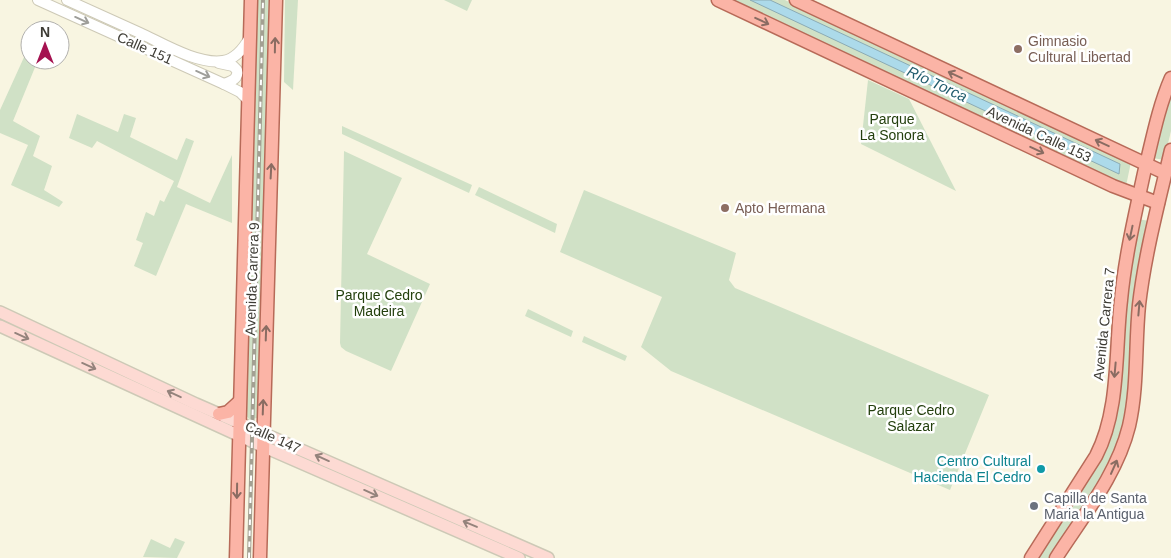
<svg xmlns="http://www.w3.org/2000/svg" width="1171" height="558" font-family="Arial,sans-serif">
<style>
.green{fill:#d0e1c6}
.water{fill:#acdaea;stroke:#8babb4}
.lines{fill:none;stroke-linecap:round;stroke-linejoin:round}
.tertiary-casing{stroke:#cdc9b6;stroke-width:12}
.secondary-casing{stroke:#cdc9b6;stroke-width:14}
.primary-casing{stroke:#b76a58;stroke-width:15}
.tertiary{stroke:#fff;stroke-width:10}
.secondary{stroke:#fddad3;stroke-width:11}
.primary{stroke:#fbb4a6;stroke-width:12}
.rail-casing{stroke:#a3a092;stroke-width:4}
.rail{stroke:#fff;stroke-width:2;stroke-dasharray:5.5;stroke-linecap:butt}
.oneway{stroke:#9e9e9a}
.oneway2{stroke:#8a6c62}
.oneway3{stroke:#94837c}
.education-dot{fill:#8d6e63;stroke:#fff;stroke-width:2}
.culture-dot{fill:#0f9aa8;stroke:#fff;stroke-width:2}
.worship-dot{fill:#6b7280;stroke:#fff;stroke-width:2}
.labels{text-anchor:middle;stroke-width:5;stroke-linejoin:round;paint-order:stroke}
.education-label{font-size:14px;fill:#785e54;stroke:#fff;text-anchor:start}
.street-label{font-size:14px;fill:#3e3c35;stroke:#fff}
.park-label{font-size:14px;fill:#24400e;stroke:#fff}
.culture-label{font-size:14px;fill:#0d838f;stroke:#fff;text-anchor:end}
.worship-label{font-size:14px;fill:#5b616d;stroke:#fff;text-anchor:start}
.water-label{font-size:15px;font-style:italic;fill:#215c6d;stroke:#fff}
</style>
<rect width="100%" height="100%" fill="#f8f5e1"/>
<g class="green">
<polygon points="255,0 269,0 259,410 257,418 249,419 244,413"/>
<polygon points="285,0 298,0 293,90 284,82"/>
<polygon points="444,0 472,0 467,11"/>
<polygon points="725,0 785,0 1131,162 1126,186"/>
<polygon points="30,44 30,60 38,60 13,121 40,136 33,156 52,166 44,190 63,202 59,207 11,185 28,145 0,133 0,110"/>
<polygon points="868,80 909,99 956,191 861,144"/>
<polygon points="1171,94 1171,131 1164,160 1153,158"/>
<polygon points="77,114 118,132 124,114 136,118 130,137 177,160 186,138 194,141 177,187 210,203 232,155 232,223 186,204 156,276 134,266 143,243 136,240 146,212 154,216 160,200 164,202 174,181 97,141 92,148 69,138"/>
<polygon points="342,126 472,185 469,193 342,134"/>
<polygon points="344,151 402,178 367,254 430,284 391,371 346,351 341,347 340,343"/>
<polygon points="479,187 557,224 555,233 475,195"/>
<polygon points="584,190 736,253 729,280 735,288 989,395 950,490 671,371 641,347 662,297 560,252"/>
<path d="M1138 219 1149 221 1130 394 1120 440 1101 479 1049 558H1038C1060 521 1086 487 1106 449L1128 282Z"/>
<polygon points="528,309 573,331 571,337 525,316"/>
<polygon points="584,336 627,356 625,361 582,342"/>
<polygon points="175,538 185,542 177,558 143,557 151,539 170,548"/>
</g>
<polygon class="water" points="750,0 770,0 1120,164 1119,174"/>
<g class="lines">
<g class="tertiary-casing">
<g id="tertiary">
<polyline points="38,0 224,84 240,92 249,101"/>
<path d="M67 0C91 11 116 22 140 33 162 43 198 65 223 61 236 59 244 48 250 37"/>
<path d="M219 63 233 66 237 70C239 79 231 81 224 84"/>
</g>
</g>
<g class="secondary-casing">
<g id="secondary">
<polyline points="0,312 196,404 548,558"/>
<polyline points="0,326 262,446 519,558"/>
</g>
</g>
<g class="primary-casing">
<g id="primary">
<polyline points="718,0 1113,186 1158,203"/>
<polyline points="796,0 1165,173"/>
<polyline points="219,414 228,412 239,402"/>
<polyline points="236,558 251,0"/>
<polyline points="260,558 276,0"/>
<path d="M1031 558 1096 456C1120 410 1115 350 1121 300 1125 257 1135 215 1144 173 1152 141 1158 108 1171 78"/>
<path d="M1056 558C1083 516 1117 475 1129 426 1138 387 1135 345 1139 305 1145 253 1159 201 1171 150"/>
</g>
</g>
<use href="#tertiary" class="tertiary"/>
<use href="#secondary" class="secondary"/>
<use href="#primary" class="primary"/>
<g class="rail-casing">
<polyline id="rail" points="249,558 263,0"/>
</g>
<use href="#rail" class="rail"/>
</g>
<defs><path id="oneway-shaft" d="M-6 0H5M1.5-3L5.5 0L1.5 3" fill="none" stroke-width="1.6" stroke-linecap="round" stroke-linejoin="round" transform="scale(1.25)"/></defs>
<g class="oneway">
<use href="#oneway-shaft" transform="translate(82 20) rotate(24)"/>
<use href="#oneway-shaft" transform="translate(203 74) rotate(24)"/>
</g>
<g class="oneway2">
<use href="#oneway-shaft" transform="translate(762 21) rotate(25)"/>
<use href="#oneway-shaft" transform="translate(275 45) rotate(-89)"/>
<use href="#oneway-shaft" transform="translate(955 75) rotate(-155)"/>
<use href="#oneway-shaft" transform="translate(1102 143) rotate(-155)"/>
<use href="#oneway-shaft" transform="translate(1037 150) rotate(25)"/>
<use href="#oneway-shaft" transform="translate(271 171) rotate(-87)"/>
<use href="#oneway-shaft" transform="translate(1131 233) rotate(102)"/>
<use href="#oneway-shaft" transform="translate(1139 308) rotate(-85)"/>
<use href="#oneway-shaft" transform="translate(266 333) rotate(-88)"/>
<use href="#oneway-shaft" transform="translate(1115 370) rotate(95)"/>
<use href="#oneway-shaft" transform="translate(263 407) rotate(-88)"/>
<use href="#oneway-shaft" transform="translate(1114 467) rotate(-66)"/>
<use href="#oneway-shaft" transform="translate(237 491) rotate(91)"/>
</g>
<g class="oneway3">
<use href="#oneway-shaft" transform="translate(22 336) rotate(24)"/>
<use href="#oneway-shaft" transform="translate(89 366) rotate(24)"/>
<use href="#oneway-shaft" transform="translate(174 394) rotate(-155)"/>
<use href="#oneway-shaft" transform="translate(322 458) rotate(-156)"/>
<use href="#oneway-shaft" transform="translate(371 493) rotate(24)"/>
<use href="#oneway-shaft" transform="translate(470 524) rotate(-157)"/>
</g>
<g class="education-dot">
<circle cx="1018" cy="49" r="5"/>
<circle cx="725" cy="208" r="5"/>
</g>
<circle class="culture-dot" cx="1041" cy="469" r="5"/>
<circle class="worship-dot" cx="1034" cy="506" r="5"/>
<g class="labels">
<g class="education-label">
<text x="1028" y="46">Gimnasio<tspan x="1028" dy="16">Cultural Libertad</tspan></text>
<text x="735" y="213">Apto Hermana</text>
</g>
<g class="street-label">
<text transform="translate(145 48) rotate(24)" y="5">Calle 151</text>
<text transform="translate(1039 134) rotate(25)" y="5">Avenida Calle 153</text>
<text transform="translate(252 279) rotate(-88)" y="5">Avenida Carrera 9</text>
<text transform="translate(1104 324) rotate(-84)" y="5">Avenida Carrera 7</text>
<text transform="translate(273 437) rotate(24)" y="5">Calle 147</text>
</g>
<g class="park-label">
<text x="892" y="124">Parque<tspan x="892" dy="16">La Sonora</tspan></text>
<text x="379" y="300">Parque Cedro<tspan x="379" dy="16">Madeira</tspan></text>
<text x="911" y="415">Parque Cedro<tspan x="911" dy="16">Salazar</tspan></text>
</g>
<g class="culture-label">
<text x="1031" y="466">Centro Cultural<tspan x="1031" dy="16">Hacienda El Cedro</tspan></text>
</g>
<g class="worship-label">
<text x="1044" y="503">Capilla de Santa<tspan x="1044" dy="16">Maria la Antigua</tspan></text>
</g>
<g class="water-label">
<text transform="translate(937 84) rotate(25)" y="5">Río Torca</text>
</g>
</g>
<g transform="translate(45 45)"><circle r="24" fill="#ffffff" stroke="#b2b1ae"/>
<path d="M0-4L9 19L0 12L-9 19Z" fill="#a51250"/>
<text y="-8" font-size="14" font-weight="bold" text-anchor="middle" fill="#3e3c35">N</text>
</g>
</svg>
